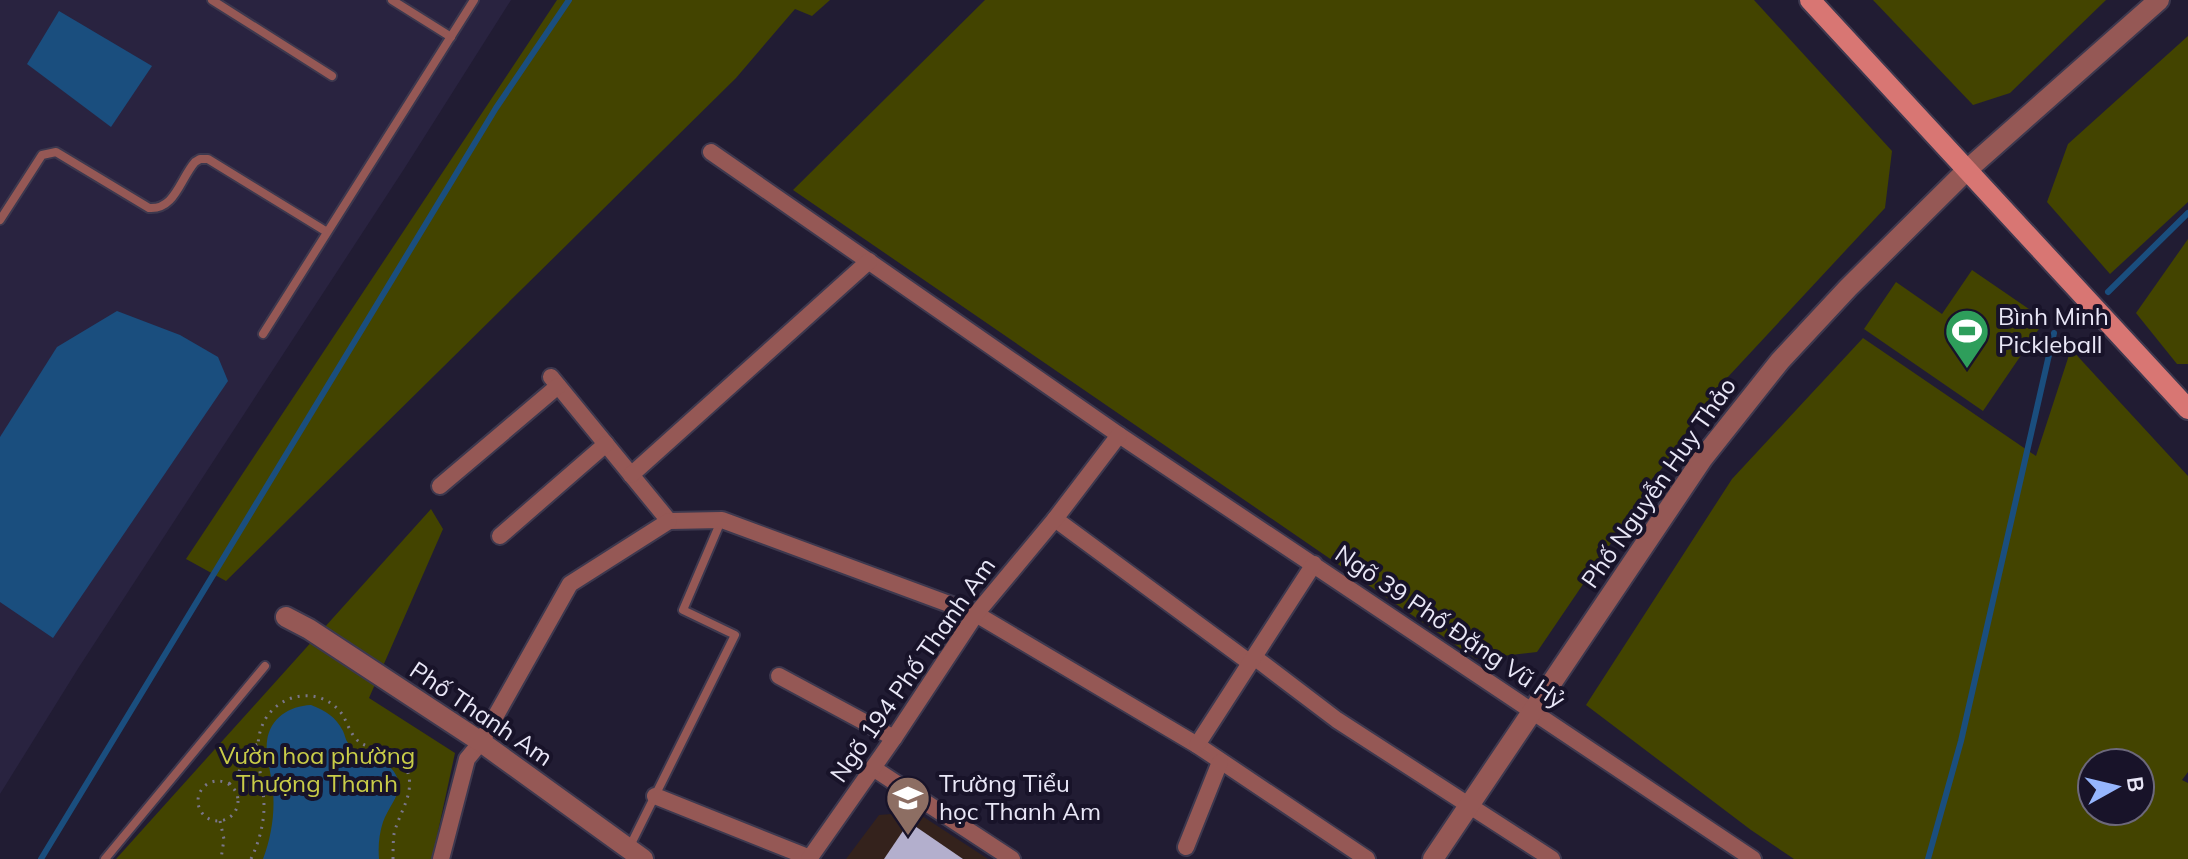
<svg xmlns="http://www.w3.org/2000/svg" width="2188" height="859" font-family="Mulish,sans-serif">
<style>
.built{fill:#292340}
.education{fill:#34221c}
.green{fill:#434400;fill-rule:evenodd}
.water{fill:#1a4e7e}
.lines{fill:none;stroke-linecap:round;stroke-linejoin:round}
.stream{stroke:#1a4e7e;stroke-width:6}
.building{fill:#b3afcd}
.service-casing{stroke:#3d384e;stroke-width:12}
.minor-casing{stroke:#3d384e;stroke-width:20}
.tertiary-casing{stroke:#3d384e;stroke-width:24}
.secondary-casing{stroke:#3d384e;stroke-width:24}
.path{stroke:#7a768a;stroke-width:3;stroke-dasharray:2 6;stroke-linecap:butt}
.service{stroke:#955855;stroke-width:8}
.minor{stroke:#955855;stroke-width:16}
.tertiary{stroke:#955855;stroke-width:20}
.secondary{stroke:#d87673;stroke-width:20}
.labels{text-anchor:middle;stroke-width:8;stroke-linejoin:round;paint-order:stroke}
.poi-label{font-size:24px;fill:#e9e7f7;stroke:#181329;text-anchor:start}
.street-label{font-size:24px;fill:#e9e7f7;stroke:#181329}
.park-label{font-size:24px;fill:#c9cc48;stroke:#181329}
</style>
<rect width="100%" height="100%" fill="#211c33"/>
<polygon class="built" points="0,0 511,0 404,169 79,667 0,794"/>
<polygon class="education" points="916,812 988,859 846,859 879,815"/>
<g class="green">
<polygon points="557,0 830,0 812,16 795,9 736,78 226,581 186,559"/>
<polygon points="985,0 1754,0 1892,151 1885,208 1713,393 1537,652 1476,659 793,190"/>
<polygon points="1873,0 2106,0 2010,93 1973,105"/>
<polygon points="2188,36 2188,202 2110,274 2047,202 2068,144"/>
<polygon points="2188,239 2188,364 2177,364 2136,313"/>
<polygon points="1972,270 2045,320 1983,411 1864,329 1896,282 1942,314"/>
<path d="M1863 338 2036 456 2071 349 2188 476V772L2182 780 2188 783V859H1794L1751 830 1586 705 1732 479ZM2092 763H2140V811H2092Z"/>
<polygon points="431,509 443,529 369,698 455,753 432,859 116,859"/>
</g>
<g class="water">
<polygon points="59,11 152,66 111,127 27,64"/>
<polygon points="117,311 180,335 218,357 228,381 53,638 0,602 0,437 57,347"/>
<path d="M311 705C326 711 335 716 343 731 345 735 345 739 348 743 357 756 379 755 390 767 410 788 390 802 383 822 379 834 378 847 379 859H263C271 838 275 814 273 791 272 775 265 757 267 741 270 718 289 706 311 705Z"/>
</g>
<g class="lines">
<g class="stream">
<polyline points="2108,292 2188,213"/>
<polyline points="41,859 496,108 569,0"/>
<polyline points="1928,859 1961,741 2054,333"/>
</g>
</g>
<polygon class="building" points="909,822 963,859 884,859"/>
<g class="lines">
<g class="service-casing">
<g id="service">
<polyline points="212,0 332,76"/>
<polyline points="392,0 451,37"/>
<path d="M0 220 42 155 56 152 149 208C175 210 180 179 195 162L200 159H208L327 232"/>
<polyline points="263,334 474,0"/>
<polyline points="630,846 735,635 683,610 721,521"/>
<polyline points="105,859 265,666"/>
</g>
</g>
<g class="minor-casing">
<g id="minor">
<polyline points="711,152 1119,435 1753,859"/>
<polyline points="551,377 669,521"/>
<polyline points="631,475 869,261"/>
<polyline points="440,486 558,386"/>
<polyline points="1055,519 1249,662"/>
<polyline points="669,521 722,520 976,614 1197,745 1367,859"/>
<polyline points="500,536 606,444"/>
<polyline points="1254,657 1337,720 1552,859"/>
<polyline points="779,676 894,738"/>
<polyline points="1197,745 1314,564"/>
<polyline points="873,768 1012,859"/>
<polyline points="655,796 810,858"/>
<polyline points="1186,847 1220,762"/>
<polyline points="441,859 467,759 481,742 570,584 669,521"/>
<polyline points="809,859 894,738 976,614 1055,519 1119,435"/>
</g>
</g>
<g class="tertiary-casing">
<g id="tertiary">
<polyline points="286,617 309,629 481,742 643,859"/>
<polyline points="1433,859 1703,458 1780,361 1848,288 1967,170 2159,0"/>
</g>
</g>
<g class="secondary-casing">
<polyline id="secondary" points="1810,0 2188,409"/>
</g>
<g class="path">
<circle cx="218" cy="801" r="20"/>
<path d="M229 784C246 772 237 754 258 744"/>
<polyline points="220,821 224,839 221,859"/>
<path d="M251 859C259 842 264 824 264 806 264 776 248 743 268 715 286 691 323 688 342 714 347 722 350 733 357 740 371 754 395 739 407 770 416 793 399 812 394 834 393 842 393 851 393 859"/>
</g>
<use href="#service" class="service"/>
<use href="#minor" class="minor"/>
<use href="#tertiary" class="tertiary"/>
<use href="#secondary" class="secondary"/>
</g>
<defs>
<g id="stadium-pin" transform="scale(2.3)"><path d="M0 17L-7.5 6A9.5 9.5 0 1 1 7.5 6Z" fill="#2e9e5b" stroke="#181329"/><path d="M0-5a6.5 5 0 1 0 0 10a6.5 5 0 1 0 0-10ZM-3.5-1.8h7v3.6h-7Z" fill="#fff"/></g>
<g id="school-pin" transform="scale(2.3)"><path d="M0 17L-7.5 6A9.5 9.5 0 1 1 7.5 6Z" fill="#8d6e63" stroke="#181329"/><path d="M0-5L7-2L0 1L-7-2ZM-4 1L0 2.5L4 1V4Q0 6-4 4Z" fill="#fff"/></g>
</defs>
<g fill-rule="evenodd">
<use href="#stadium-pin" x="1967" y="331"/>
<use href="#school-pin" x="908" y="798"/>
</g>
<g class="labels">
<g class="poi-label">
<text x="1998" y="325">Bình Minh<tspan x="1998" dy="28">Pickleball</tspan></text>
<text x="939" y="792">Trường Tiểu<tspan x="939" dy="28">học Thanh Am</tspan></text>
</g>
<g class="street-label">
<text transform="translate(1659 483) rotate(-55)" y="8">Phố Nguyễn Huy Thảo</text>
<text transform="translate(1450 627) rotate(34)" y="8">Ngõ 39 Phố Đặng Vũ Hỷ</text>
<text transform="translate(913 670) rotate(-55)" y="8">Ngõ 194 Phố Thanh Am</text>
<text transform="translate(481 714) rotate(34)" y="8">Phố Thanh Am</text>
</g>
<g class="park-label">
<text x="317" y="764">Vườn hoa phường<tspan x="317" dy="28">Thượng Thanh</tspan></text>
</g>
</g>
<g transform="translate(2116 787) rotate(82)"><circle r="38" fill="#181329" stroke="#6c687b" stroke-width="2"/>
<path d="M0-6L14 30L0 20L-14 30Z" fill="#96b6fd"/>
<text y="-12" font-size="22" font-weight="bold" text-anchor="middle" fill="#e9e7f7">B</text>
</g>
</svg>
